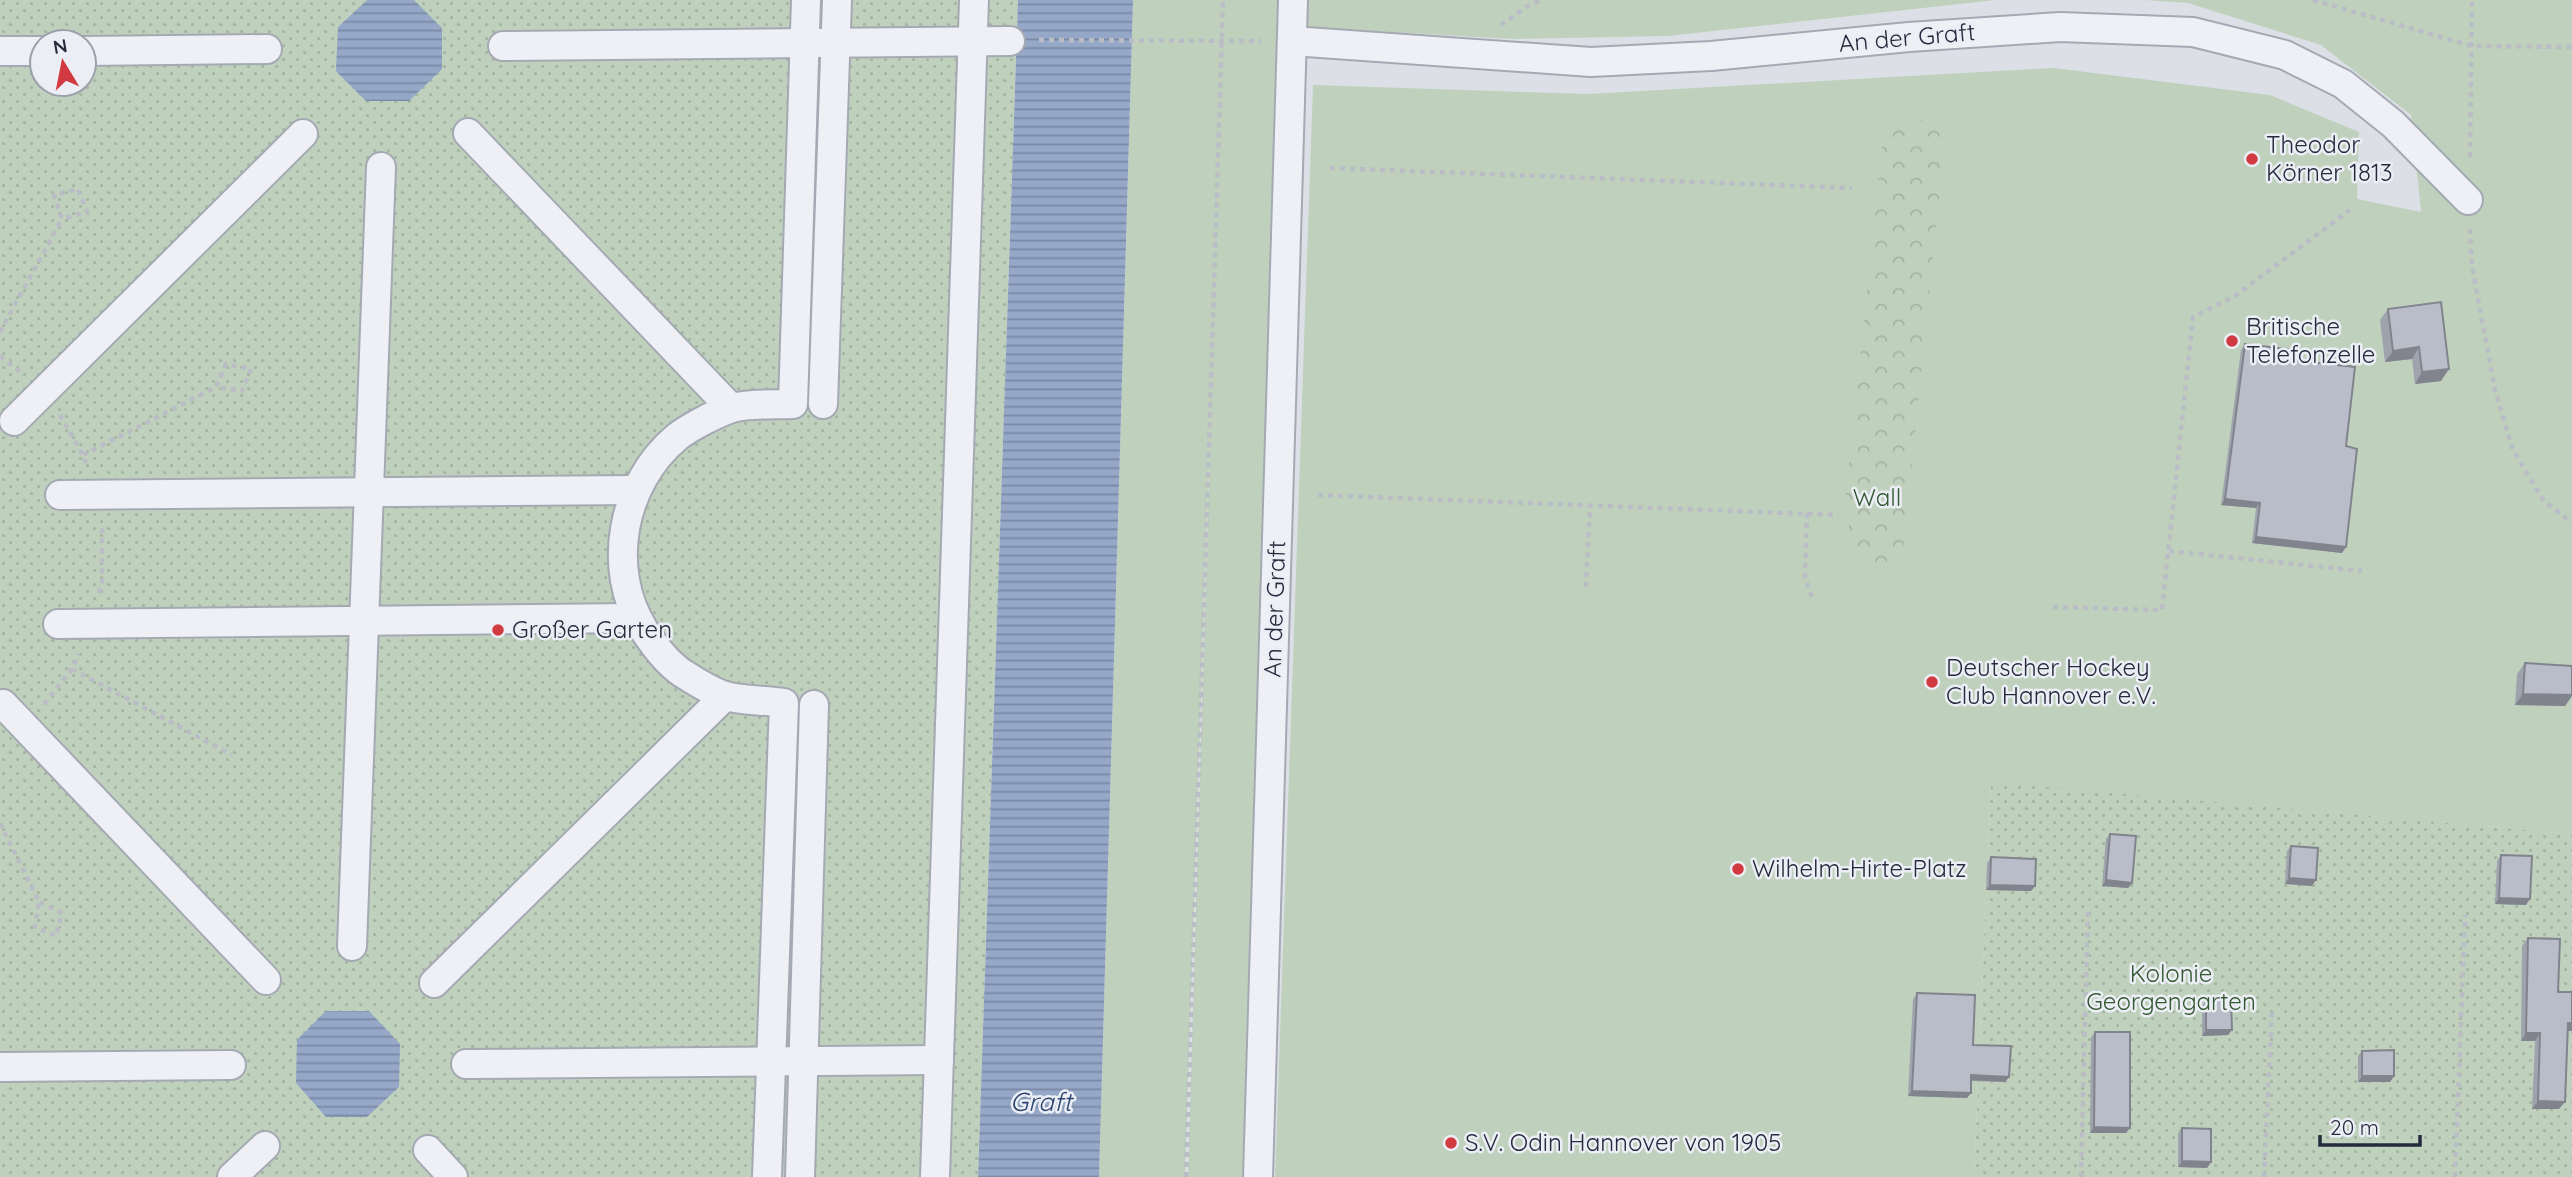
<svg xmlns="http://www.w3.org/2000/svg" width="2572" height="1177" font-family="Quicksand,sans-serif">
<style>
.green{fill:#bfd1bc}
.forest{fill:url(#forest-crowns)}
.garden{fill:url(#garden-dots);fill-rule:evenodd}
.water{fill:url(#water-rules)}
.lines{fill:none;stroke-linecap:round;stroke-linejoin:round}
.street-casing{stroke:#a5a9b3;stroke-width:32}
.path{stroke:#babdc5;stroke-width:4.5;stroke-dasharray:5 5;stroke-linecap:butt}
.street{stroke:#eef0f5;stroke-width:28}
.wall{fill:#9fa3ad}
.shaded-wall{fill:#82848d}
.building{fill:#b9bdc9;stroke:#82848d;stroke-width:2}
.poi-dot{fill:#d23a41;stroke:#ebeef4;stroke-width:2.5}
.labels{text-anchor:middle;stroke-width:5;stroke-linejoin:round;paint-order:stroke}
.street-label{font-size:24px;fill:#252b3d;stroke:#ebeef4}
.poi-label{font-size:24px;fill:#252b3d;stroke:#ebeef4;text-anchor:start}
.park-label{font-size:24px;fill:#355932;stroke:#ebeef4}
.water-label{font-size:26px;font-style:italic;fill:#2e4572;stroke:#ebeef4}
</style>
<defs>
<pattern id="forest-crowns" width="20" height="18" patternUnits="userSpaceOnUse" patternTransform="scale(1.75)"><rect width="20" height="18" fill="#bfd1bc"/><path d="M2 6a3 3 0 1 1 6 0M12 15a3 3 0 1 1 6 0" fill="none" stroke="#a4b4a2"/></pattern>
<pattern id="garden-dots" width="8" height="8" patternUnits="userSpaceOnUse" patternTransform="scale(1.75)"><rect width="8" height="8" fill="#bfd1bc"/><path d="M2 2h.1M6 6h.1" fill="none" stroke="#a4b4a2" stroke-width="1.8" stroke-linecap="round"/></pattern>
<pattern id="water-rules" width="6" height="5" patternUnits="userSpaceOnUse" patternTransform="scale(1.75)"><rect width="6" height="5" fill="#95a8c8"/><path d="M0 2.5h6" fill="none" stroke="#7989a4"/></pattern>
</defs>
<rect width="100%" height="100%" fill="#dcdfe6"/>
<g class="green">
<polygon points="1133,0 1287,0 1250,1177 1188,1177 1211,401 1185,1177 1099,1177"/>
<polygon points="1305,0 1995,0 1668,36 1513,39 1304,27"/>
<polygon points="2145,0 2572,0 2572,834 1991,783 1974,1177 1275,1177 1313,85 1588,94 2054,68 2270,95 2359,132 2357,199 2421,212 2411,115 2321,45 2188,3"/>
</g>
<polygon class="forest" points="1931,118 1946,131 1902,560 1856,567 1845,502 1882,146 1898,125"/>
<g class="garden">
<path d="M0 0H1018L978 1177H0ZM42 42H84V84H42Z"/>
<polygon points="1991,782 2572,834 2572,1177 1974,1177"/>
</g>
<g class="water">
<polygon points="367,0 414,0 442,28 442,69 409,101 366,101 336,71 338,27"/>
<polygon points="1018,0 1133,0 1099,1177 978,1177"/>
<polygon points="326,1011 369,1011 400,1044 399,1087 367,1117 326,1117 296,1083 297,1040"/>
</g>
<g class="lines">
<g class="street-casing">
<g id="street">
<polyline points="1292,41 1591,62 1711,56 1909,37 2060,27 2193,32 2285,55 2343,84 2393,124 2468,200"/>
<polyline points="503,46 1010,41"/>
<polyline points="0,51 42,51"/>
<polyline points="84,51 267,49"/>
<polyline points="468,133 731,408"/>
<polyline points="823,404 837,0"/>
<polyline points="14,421 303,134"/>
<polyline points="60,495 636,490"/>
<polyline points="58,624 637,618"/>
<polyline points="3,704 266,980"/>
<polyline points="352,946 381,167"/>
<polyline points="434,983 725,696"/>
<polyline points="466,1064 939,1060"/>
<polyline points="0,1067 231,1065"/>
<polyline points="428,1150 453,1177"/>
<polyline points="232,1177 265,1146"/>
<path d="M767 1177 784 703C765 700 743 701 725 696 713 692 698 683 687 676 669 666 655 647 644 630 605 568 622 483 677 437 688 428 715 414 729 409 745 403 775 405 793 404L806 0"/>
<polyline points="800,1177 814,705"/>
<polyline points="935,1177 974,0"/>
<polyline points="1258,1177 1293,0"/>
</g>
</g>
<g class="path">
<polyline points="2313,0 2472,46 2572,47"/>
<polyline points="1501,25 1526,7 1542,0"/>
<polyline points="1039,40 1261,41"/>
<polyline points="2470,157 2472,0"/>
<polyline points="1330,168 1852,188"/>
<polyline points="2470,229 2472,266 2495,390 2513,450 2543,500 2572,523"/>
<polyline points="0,332 62,219 54,195 78,189 87,212 62,219"/>
<polyline points="0,356 22,373"/>
<polyline points="60,415 83,455 87,466"/>
<polyline points="83,455 216,387 226,364 251,369 242,391 216,387"/>
<polyline points="1318,495 1838,515"/>
<polyline points="1807,513 1805,577 1812,597"/>
<polyline points="2169,551 2362,571"/>
<polyline points="1586,587 1590,505"/>
<polyline points="99,593 102,581 102,525"/>
<polyline points="2053,607 2162,610 2193,317 2235,296 2350,210"/>
<polyline points="72,669 232,755"/>
<polyline points="44,704 72,669 79,654"/>
<polyline points="0,823 39,902 35,927 56,936 62,913 39,902"/>
<polyline points="1186,1177 1223,0"/>
<polyline points="2081,1177 2088,908"/>
<polyline points="2264,1177 2272,1009"/>
<polyline points="2455,1177 2465,915"/>
</g>
<use href="#street" class="street"/>
</g>
<g class="wall">
<polygon points="2441,302 2441,381 2415,384 2412,359 2385,362 2380,320 2388,309"/>
<polygon points="2245,344 2293,360 2346,446 2342,553 2252,543 2256,508 2221,505 2241,350"/>
<polygon points="2525,663 2565,706 2515,705 2517,674"/>
<polygon points="2110,834 2132,883 2128,888 2102,886 2106,839"/>
<polygon points="2291,846 2312,886 2285,884 2287,851"/>
<polygon points="2501,855 2526,905 2495,904 2497,861"/>
<polygon points="1991,857 2035,886 2031,891 1986,890 1987,863"/>
<polygon points="2528,938 2558,992 2572,992 2572,1031 2568,1031 2559,1109 2532,1109 2535,1041 2521,1041 2522,946"/>
<polygon points="1917,993 2009,1077 2005,1082 1971,1081 1967,1098 1908,1096 1913,999"/>
<polygon points="2206,1000 2232,1030 2228,1035 2202,1036 2202,1006"/>
<polygon points="2095,1032 2130,1128 2126,1133 2090,1133 2091,1037"/>
<polygon points="2362,1051 2394,1076 2390,1082 2358,1082 2358,1056"/>
<polygon points="2182,1128 2211,1162 2207,1168 2178,1167 2178,1134"/>
</g>
<g class="shaded-wall">
<polygon points="2419,347 2412,359 2385,362 2393,351"/>
<polygon points="2449,369 2441,381 2415,384 2422,372"/>
<polygon points="2225,499 2260,503 2256,508 2221,505"/>
<polygon points="2256,537 2346,547 2342,553 2252,543"/>
<polygon points="2523,694 2572,695 2572,696 2565,706 2515,705"/>
<polygon points="2289,878 2316,880 2312,886 2285,884"/>
<polygon points="2106,880 2132,883 2128,888 2102,886"/>
<polygon points="1990,885 2035,886 2031,891 1986,890"/>
<polygon points="2499,898 2530,899 2526,905 2495,904"/>
<polygon points="2568,1023 2572,1023 2572,1031 2562,1030"/>
<polygon points="2206,1030 2232,1030 2228,1035 2202,1036"/>
<polygon points="2526,1033 2540,1033 2535,1041 2521,1041"/>
<polygon points="1971,1075 2009,1077 2005,1082 1967,1080"/>
<polygon points="2362,1076 2394,1076 2390,1082 2358,1082"/>
<polygon points="1912,1091 1971,1093 1967,1098 1908,1096"/>
<polygon points="2538,1101 2565,1102 2559,1109 2532,1109"/>
<polygon points="2094,1127 2130,1128 2126,1133 2090,1133"/>
<polygon points="2182,1161 2211,1162 2207,1168 2178,1167"/>
</g>
<g class="building">
<polygon points="2441,302 2449,369 2422,372 2419,347 2393,351 2388,309"/>
<polygon points="2245,344 2294,350 2293,360 2355,367 2346,446 2357,449 2346,547 2256,537 2260,503 2225,499"/>
<polygon points="2525,663 2572,666 2572,695 2523,694"/>
<polygon points="2110,834 2136,836 2132,883 2106,880"/>
<polygon points="2291,846 2318,848 2316,880 2289,878"/>
<polygon points="2501,855 2532,856 2530,899 2499,898"/>
<polygon points="1991,857 2036,859 2035,886 1990,885"/>
<polygon points="2528,938 2560,939 2558,992 2572,992 2572,1023 2568,1023 2565,1102 2538,1101 2540,1033 2526,1033"/>
<polygon points="1917,993 1975,995 1973,1045 2011,1046 2009,1077 1971,1075 1971,1093 1912,1091"/>
<polygon points="2206,1000 2231,1000 2232,1030 2206,1030"/>
<polygon points="2095,1032 2130,1032 2130,1128 2094,1127"/>
<polygon points="2394,1050 2394,1076 2362,1076 2362,1051"/>
<polygon points="2182,1128 2211,1129 2211,1162 2182,1161"/>
</g>
<g class="poi-dot">
<circle cx="2252" cy="159" r="7"/>
<circle cx="2232" cy="341" r="7"/>
<circle cx="498" cy="630" r="7"/>
<circle cx="1932" cy="682" r="7"/>
<circle cx="1738" cy="869" r="7"/>
<circle cx="1451" cy="1143" r="7"/>
</g>
<g class="labels">
<g class="street-label">
<text transform="translate(1907 38) rotate(-5)" y="8">An der Graft</text>
<text transform="translate(1275 609) rotate(-88)" y="8">An der Graft</text>
</g>
<g class="poi-label">
<text x="2266" y="153">Theodor<tspan x="2266" dy="28">Körner 1813</tspan></text>
<text x="2246" y="335">Britische<tspan x="2246" dy="28">Telefonzelle</tspan></text>
<text x="512" y="638">Großer Garten</text>
<text x="1946" y="676">Deutscher Hockey<tspan x="1946" dy="28">Club Hannover e.V.</tspan></text>
<text x="1752" y="877">Wilhelm-Hirte-Platz</text>
<text x="1465" y="1151">S.V. Odin Hannover von 1905</text>
</g>
<g class="park-label">
<text x="1877" y="506">Wall</text>
<text x="2171" y="982">Kolonie<tspan x="2171" dy="28">Georgengarten</tspan></text>
</g>
<g class="water-label">
<text x="1041" y="1111">Graft</text>
</g>
</g>
<g transform="translate(63 63) rotate(350)"><circle r="33" fill="#ebeef4" stroke="#9ca0ab" stroke-width="2"/>
<path d="M0-5L12 26L0 18L-12 26Z" fill="#d23a41"/>
<text y="-10" font-size="19" font-weight="bold" text-anchor="middle" fill="#252b3d">N</text>
</g>
<path d="M2320 1135v10h100v-10" fill="none" stroke="#252b3d" stroke-width="3.5"/>
<text x="2330" y="1135" font-size="21" fill="#252b3d" stroke="#ebeef4" stroke-width="5" paint-order="stroke">20 m</text>
</svg>
